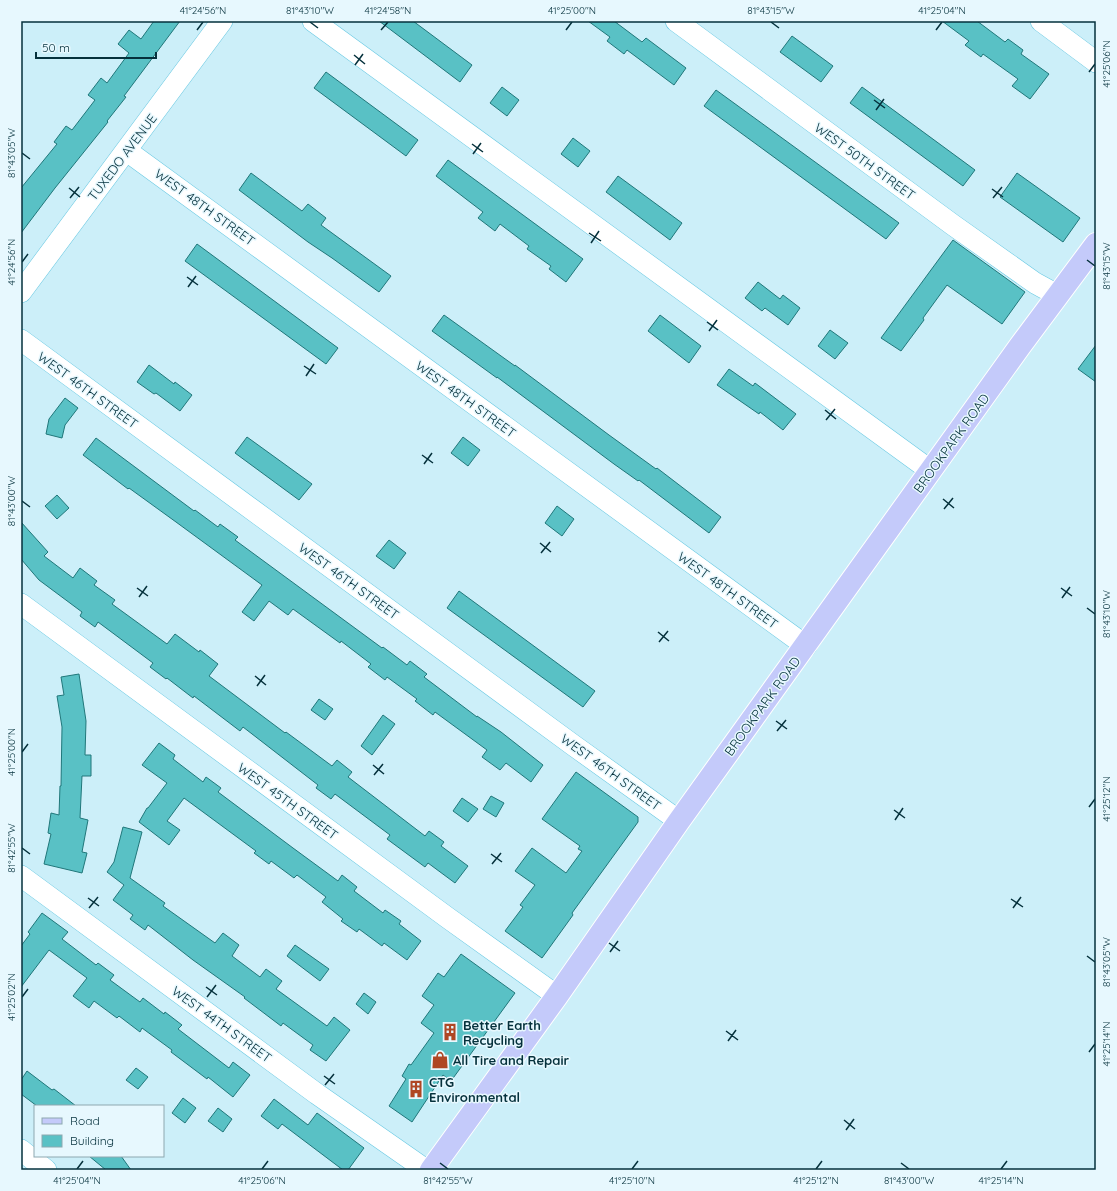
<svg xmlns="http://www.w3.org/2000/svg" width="1117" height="1191" font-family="Quicksand,sans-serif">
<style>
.building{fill:#59c1c5;stroke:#20777a}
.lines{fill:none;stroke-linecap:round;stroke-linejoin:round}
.minor-casing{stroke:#67c8e2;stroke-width:22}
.major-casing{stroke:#fff;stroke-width:24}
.minor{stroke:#fff;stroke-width:21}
.major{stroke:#c4cafa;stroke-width:22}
.ticks{fill:none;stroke:#05313c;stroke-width:1.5}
.labels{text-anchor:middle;stroke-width:3;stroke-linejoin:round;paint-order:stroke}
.street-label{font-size:13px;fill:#05313c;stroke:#e7f8fe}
.poi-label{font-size:13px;font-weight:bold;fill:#05313c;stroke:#e7f8fe;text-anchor:start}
.neatline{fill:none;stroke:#05313c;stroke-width:1.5}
.ticks-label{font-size:10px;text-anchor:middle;fill:#05313c}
</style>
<rect width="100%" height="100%" fill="#cceff9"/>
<g class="building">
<polygon points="154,21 180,21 124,96 126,97 107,121 108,122 55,188 21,233 21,188 57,144 54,142 66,126 72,130 95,100 88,95 101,78 107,83 129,53 118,44 129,30 141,39"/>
<polygon points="379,21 413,21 472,65 460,82"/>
<polygon points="588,21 614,21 642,42 646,38 686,68 674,85 627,50 624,54 607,41 610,37"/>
<polygon points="942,21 977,21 1005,42 1008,39 1023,50 1021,54 1049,74 1030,99 1012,86 1018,79 983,54 981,57 965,45 969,41"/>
<polygon points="792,36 833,66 821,82 780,52"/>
<polygon points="326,72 418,140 406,156 314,88"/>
<polygon points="502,87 519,100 507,116 490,103"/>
<polygon points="862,87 975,170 963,186 850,103"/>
<polygon points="716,90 899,223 886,239 704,106"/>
<polygon points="573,138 590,151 578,167 561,154"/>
<polygon points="448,160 583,259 566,282 549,269 551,266 527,249 529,246 500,224 495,231 478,218 483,212 436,176"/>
<polygon points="251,173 302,211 308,204 326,218 321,225 391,276 379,292 332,258 308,242 239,190"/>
<polygon points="1017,173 1080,218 1063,242 1000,197"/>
<polygon points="618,176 682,223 670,240 606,192"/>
<polygon points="953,240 1025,292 1002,324 947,285 923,318 924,320 901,351 881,338"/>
<polygon points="197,244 338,348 326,364 185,261"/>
<polygon points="758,282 780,299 783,295 800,308 788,325 765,308 762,311 745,298"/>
<polygon points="444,315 515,366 515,365 609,435 656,469 657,468 721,517 709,533 639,480 638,481 614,464 497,377 497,378 432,331"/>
<polygon points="660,315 701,346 689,363 648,331"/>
<polygon points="830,330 848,343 835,359 818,346"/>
<polygon points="1096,345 1096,382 1078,369"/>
<polygon points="149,365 174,384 175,382 192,395 180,411 156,393 154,394 137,382"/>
<polygon points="729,369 753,386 755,383 796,414 783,430 760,412 759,414 717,385"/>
<polygon points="65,398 78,408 65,425 62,438 46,434 49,419"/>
<polygon points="247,437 312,484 299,500 235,453"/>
<polygon points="463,437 480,450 468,466 451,453"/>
<polygon points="96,438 194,511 195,510 218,527 220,524 238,537 235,540 382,648 383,647 407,665 410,661 427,674 424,677 477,717 477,716 501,732 543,765 531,782 506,763 500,770 482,757 487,750 435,712 433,715 415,701 417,699 387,677 385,680 368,667 371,664 341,641 340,643 293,609 288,615 269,601 254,621 242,612 262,585 176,522 129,488 128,489 83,455"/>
<polygon points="57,495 69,508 57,519 45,506"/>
<polygon points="557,506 574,519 562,536 545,523"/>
<polygon points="21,522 48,552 44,556 73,578 80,568 97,581 94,585 115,600 112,604 167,644 175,634 199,652 200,650 218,664 209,676 285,733 286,732 332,766 337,760 352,772 348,777 425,836 429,831 444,842 441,846 468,866 455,883 428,863 425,867 387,839 390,835 335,794 331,799 316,788 318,785 243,727 240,731 194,696 193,698 167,678 166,679 150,667 153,663 98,622 95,627 80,616 82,612 39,580 21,559"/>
<polygon points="389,540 406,553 394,569 376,556"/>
<polygon points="459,591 595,691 583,707 447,608"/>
<polygon points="79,674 86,721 85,755 91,755 91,776 82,776 80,818 88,820 82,852 87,853 82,873 44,864 51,834 48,833 51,813 59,815 60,786 61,786 62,727 57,696 64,695 61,677"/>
<polygon points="319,699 333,709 325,720 311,710"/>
<polygon points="383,715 395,724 372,755 361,746"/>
<polygon points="159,743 175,755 173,759 203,782 206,777 221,788 218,792 293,848 338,881 342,875 357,887 354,891 383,913 385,910 401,921 399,924 421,941 407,960 384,943 382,946 359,929 357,932 341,921 343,919 322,902 326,897 297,875 294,878 271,861 269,864 254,853 256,851 184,798 167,821 180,830 169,845 139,822 147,808 148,808 167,783 142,765"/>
<polygon points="576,772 638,817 638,822 572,913 573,915 542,958 505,931 523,907 520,905 535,885 515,871 532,848 566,873 582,851 578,849 580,846 542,819"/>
<polygon points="491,796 504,803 496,817 483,809"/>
<polygon points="462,798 478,809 468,822 453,811"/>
<polygon points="123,827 142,832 130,878 165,903 163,906 215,943 223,933 239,945 232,956 260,977 266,969 282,981 276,989 327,1026 334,1017 350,1030 326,1061 310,1050 313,1045 283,1023 281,1026 244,998 245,997 193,960 148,925 145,930 130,919 133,915 113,900 124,885 107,872 114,862"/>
<polygon points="42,913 68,932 62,939 96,965 98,963 114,975 110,980 140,1002 143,998 164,1014 165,1012 182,1025 178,1029 229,1068 233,1062 250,1075 233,1097 208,1077 207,1079 171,1052 172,1050 142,1028 140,1032 119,1016 117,1018 94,1001 89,1008 73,996 87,978 49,950 21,987 21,946 30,934 28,932"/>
<polygon points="295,945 329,969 320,981 287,956"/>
<polygon points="461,954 515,993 451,1081 443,1075 412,1122 389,1106 406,1079 402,1076 409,1064 411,1065 434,1033 421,1023 434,1005 422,996 438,973 444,977"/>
<polygon points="364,993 376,1002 368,1014 356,1004"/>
<polygon points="136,1068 148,1077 138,1089 126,1080"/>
<polygon points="27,1071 52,1090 54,1089 76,1106 37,1106 21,1094 21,1080"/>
<polygon points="183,1098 196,1108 185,1123 172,1113"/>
<polygon points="274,1099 308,1125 317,1113 364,1148 348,1170 343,1170 282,1124 278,1129 261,1116"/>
<polygon points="218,1108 232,1119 223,1132 208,1121"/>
<polygon points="89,1156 121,1156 131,1170 106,1170"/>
</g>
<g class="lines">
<g class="minor-casing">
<g id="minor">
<polyline points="313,21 931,471"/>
<polyline points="676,21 953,225 1035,283 1057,295"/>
<polyline points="1041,21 1096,62"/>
<polyline points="127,151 806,646"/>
<polyline points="21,292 222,21"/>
<polyline points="21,340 573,745 679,821"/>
<polyline points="21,604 448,918 557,996"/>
<polyline points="21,876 317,1094 426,1170"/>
<polyline points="21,1150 46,1170"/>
</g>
</g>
<g class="major-casing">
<polyline id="major" points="431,1170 557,996 679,821 1020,346 1096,244"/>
</g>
<use href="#minor" class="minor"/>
<use href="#major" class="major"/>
</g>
<path class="ticks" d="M310 22 318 28M771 22 779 28M197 30 203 22M381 30 388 22M566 30 572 22M936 30 942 22M354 55 365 64M355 65 363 54M1089 72 1095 64M874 100 885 108M876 110 884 99M472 144 483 152M22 153 30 159M473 154 481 143M69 188 80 197M992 189 1003 197M70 198 79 187M993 198 1002 187M589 233 601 241M591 243 599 231M1087 260 1095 266M22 262 28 254M187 277 198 285M188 287 196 276M707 322 718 330M709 331 717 320M304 366 316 374M306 376 314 364M825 410 836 419M826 420 835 409M422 455 433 463M424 464 432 453M943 499 954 508M22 501 30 507M944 509 953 498M540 543 551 552M541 553 550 542M137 588 148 596M1061 588 1072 596M139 597 147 586M1062 598 1070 587M1087 608 1095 614M658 632 669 641M659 642 668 631M255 676 266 685M257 686 265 675M776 721 787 729M777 731 786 720M22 752 28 744M373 765 384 774M374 775 383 764M1089 807 1095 799M894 810 905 818M895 820 903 808M22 848 30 854M491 854 502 862M492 864 501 853M88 898 99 906M1011 899 1023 907M89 908 98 897M1013 908 1021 897M609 943 620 951M610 952 618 941M1087 956 1095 962M206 987 217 995M22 997 28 989M207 997 216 985M726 1031 738 1040M728 1041 736 1030M1089 1052 1095 1044M324 1076 335 1084M325 1085 334 1074M844 1120 855 1129M846 1130 854 1119M440 1163 448 1169M901 1163 909 1169M77 1169 83 1161M262 1169 268 1161M632 1169 638 1161M816 1169 822 1161M1001 1169 1007 1161"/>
<defs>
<g id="building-bare" transform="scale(1.38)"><path d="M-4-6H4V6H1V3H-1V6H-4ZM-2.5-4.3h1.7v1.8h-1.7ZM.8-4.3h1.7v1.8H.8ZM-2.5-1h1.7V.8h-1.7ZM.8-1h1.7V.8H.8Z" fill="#af4724" stroke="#e7f8fe" stroke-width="2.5" paint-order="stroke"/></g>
<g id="shop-bare" transform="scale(1.38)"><path d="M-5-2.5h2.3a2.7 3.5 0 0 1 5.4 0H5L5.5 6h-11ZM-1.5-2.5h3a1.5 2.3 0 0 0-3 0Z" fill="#af4724" stroke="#e7f8fe" stroke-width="2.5" paint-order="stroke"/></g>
</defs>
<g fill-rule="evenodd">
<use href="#building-bare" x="450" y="1032"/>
<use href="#shop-bare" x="440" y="1060"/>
<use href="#building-bare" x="416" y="1089"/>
</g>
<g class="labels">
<g class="street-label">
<text transform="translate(122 157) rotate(-53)" y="5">TUXEDO AVENUE</text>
<text transform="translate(865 161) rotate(36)" y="5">WEST 50TH STREET</text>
<text transform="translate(205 207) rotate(36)" y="5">WEST 48TH STREET</text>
<text transform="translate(88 390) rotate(36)" y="5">WEST 46TH STREET</text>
<text transform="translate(466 399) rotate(36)" y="5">WEST 48TH STREET</text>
<text transform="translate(951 443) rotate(-54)" y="5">BROOKPARK ROAD</text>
<text transform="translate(349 581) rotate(36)" y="5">WEST 46TH STREET</text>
<text transform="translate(728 590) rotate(36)" y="5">WEST 48TH STREET</text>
<text transform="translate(762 706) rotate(-54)" y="5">BROOKPARK ROAD</text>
<text transform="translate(611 772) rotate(36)" y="5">WEST 46TH STREET</text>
<text transform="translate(288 801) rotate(36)" y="5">WEST 45TH STREET</text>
<text transform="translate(222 1024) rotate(36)" y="5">WEST 44TH STREET</text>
</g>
<g class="poi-label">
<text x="463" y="1030">Better Earth<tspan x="463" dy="15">Recycling</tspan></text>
<text x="453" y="1065">All Tire and Repair</text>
<text x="429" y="1087">CTG<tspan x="429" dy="15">Environmental</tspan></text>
</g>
</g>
<rect width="1117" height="1191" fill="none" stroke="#e7f8fe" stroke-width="44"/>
<rect x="34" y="1105" width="130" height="52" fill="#e7f8fe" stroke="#8da8b0"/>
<rect x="42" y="1118" width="20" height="6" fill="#c4cafa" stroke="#8da8b0"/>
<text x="70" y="1125" font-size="12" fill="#05313c">Road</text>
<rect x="42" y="1135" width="20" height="12" fill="#59c1c5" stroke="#8da8b0"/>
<text x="70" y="1145" font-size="12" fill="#05313c">Building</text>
<path d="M36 52v6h120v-6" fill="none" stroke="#05313c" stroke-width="2"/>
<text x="42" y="52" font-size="12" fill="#05313c" stroke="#e7f8fe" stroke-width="3" paint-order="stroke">50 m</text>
<rect x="22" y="22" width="1073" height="1147" class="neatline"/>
<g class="ticks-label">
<text x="203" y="14">41°24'56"N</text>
<text x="310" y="14">81°43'10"W</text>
<text x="388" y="14">41°24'58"N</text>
<text x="572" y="14">41°25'00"N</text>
<text x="771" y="14">81°43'15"W</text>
<text x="942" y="14">41°25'04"N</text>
<text transform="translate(1106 64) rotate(-90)" y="4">41°25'06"N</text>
<text transform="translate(11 153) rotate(-90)" y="4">81°43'05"W</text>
<text transform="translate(11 262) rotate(-90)" y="4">41°24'56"N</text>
<text transform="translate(1106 266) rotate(-90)" y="4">81°43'15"W</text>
<text transform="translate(11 501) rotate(-90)" y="4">81°43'00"W</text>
<text transform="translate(1106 614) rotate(-90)" y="4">81°43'10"W</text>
<text transform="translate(11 752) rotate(-90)" y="4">41°25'00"N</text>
<text transform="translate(1106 799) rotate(-90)" y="4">41°25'12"N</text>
<text transform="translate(11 848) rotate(-90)" y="4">81°42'55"W</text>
<text transform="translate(1106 962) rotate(-90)" y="4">81°43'05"W</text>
<text transform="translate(11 997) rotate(-90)" y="4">41°25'02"N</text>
<text transform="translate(1106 1044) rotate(-90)" y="4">41°25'14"N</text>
<text x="77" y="1184">41°25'04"N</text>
<text x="262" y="1184">41°25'06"N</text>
<text x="448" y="1184">81°42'55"W</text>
<text x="632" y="1184">41°25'10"N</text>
<text x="816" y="1184">41°25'12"N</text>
<text x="909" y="1184">81°43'00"W</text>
<text x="1001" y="1184">41°25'14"N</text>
</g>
</svg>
